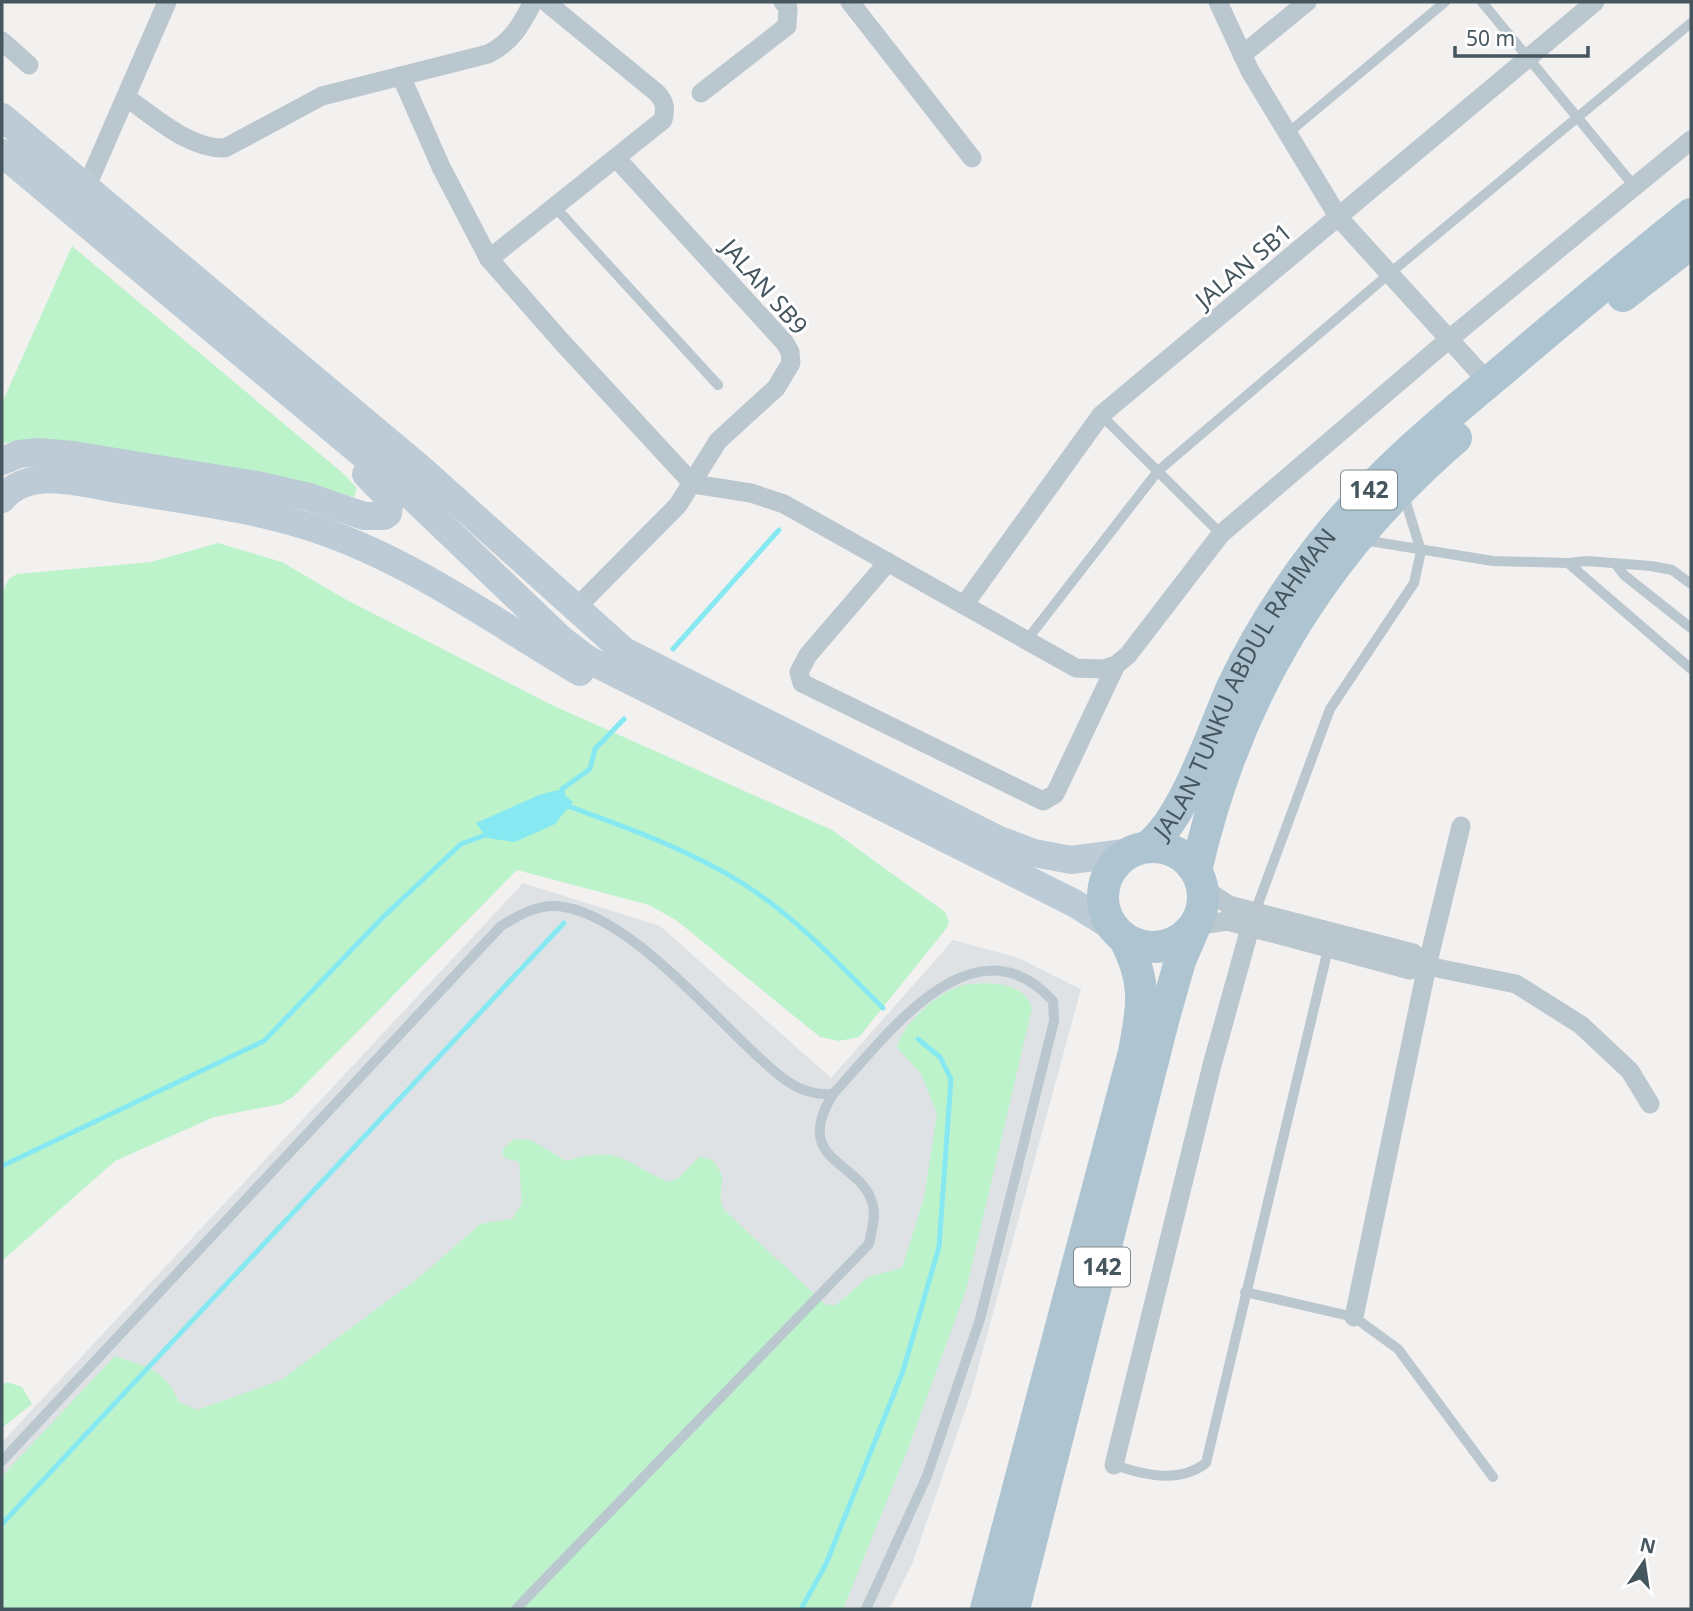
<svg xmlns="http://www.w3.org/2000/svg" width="1693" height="1611" font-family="'Noto Sans',sans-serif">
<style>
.airport{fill:#dfe2e5}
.green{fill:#bcf3cb}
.water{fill:#86e9f2}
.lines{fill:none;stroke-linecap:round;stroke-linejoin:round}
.stream{stroke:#86e9f2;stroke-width:5}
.service{stroke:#bac7ce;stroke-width:10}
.minor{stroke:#bac7ce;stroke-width:19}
.secondary{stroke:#bccbd5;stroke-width:28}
.primary{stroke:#aec4d1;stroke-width:32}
.labels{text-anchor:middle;stroke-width:6;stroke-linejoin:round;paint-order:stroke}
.shield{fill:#fff;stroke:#7e898f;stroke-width:2}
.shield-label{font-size:23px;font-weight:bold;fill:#46565f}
.street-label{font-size:24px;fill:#46565f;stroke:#fff}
</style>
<rect width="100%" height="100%" fill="#f3f0f0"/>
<polygon class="airport" points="523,883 660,926 831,1078 953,940 1019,958 1081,989 971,1394 912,1564 889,1609 2,1609 2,1442"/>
<g class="green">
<polygon points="72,246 345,475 357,488 354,497 258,476 38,440 2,443 2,403"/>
<polygon points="218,543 282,562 345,599 552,705 832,830 945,912 949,922 946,929 859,1037 839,1041 820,1037 676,920 649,905 517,870 293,1097 281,1104 214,1117 115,1161 2,1261 2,592 9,579 17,574 151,562"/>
<path d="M982 983C1002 984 1026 986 1032 1008L966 1290 908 1449 843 1609H2V1476L115 1356C147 1367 165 1369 179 1402L197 1410 281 1380 421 1276 480 1224 512 1219 522 1204 519 1162 503 1157V1149L514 1139 531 1140 566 1161C619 1145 622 1161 668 1182L679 1178 699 1157 711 1159C732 1181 715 1187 723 1209L826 1305H836L868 1277 902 1268 924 1198 937 1114 921 1074 897 1047C903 1024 932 998 955 988 962 984 974 984 982 983Z"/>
<polygon points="7,1382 22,1387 32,1404 2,1428 2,1385"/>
</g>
<polygon class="water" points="558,790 573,802 555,824 515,842 487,838 476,823 539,795"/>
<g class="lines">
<g class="stream">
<polyline points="673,649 779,530"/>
<polyline points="563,798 562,789 590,769 595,749 624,719"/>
<path d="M565 805C625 827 688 849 742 883 796 917 838 963 883 1008"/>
<polyline points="2,1166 264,1041 383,917 461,844 488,834"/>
<polyline points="2,1524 564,923"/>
<polyline points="801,1609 826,1564 903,1371 939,1247 951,1079 940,1057 918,1039"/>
</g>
<g class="service">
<polyline points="1482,2 1634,186"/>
<polyline points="1288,133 1445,2"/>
<polyline points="555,207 718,385"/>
<polyline points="1101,415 1221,534"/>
<polyline points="1363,540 1493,561 1568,563 1587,561 1651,566 1672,570 1691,584"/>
<polyline points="1568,563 1691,669"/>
<polyline points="1615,563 1624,575 1691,628"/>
<polyline points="1026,641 1158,471 1389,274 1691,23"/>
<polyline points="1255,912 1330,709 1414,583 1421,551 1404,496"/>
<polyline points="1245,1292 1354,1317 1398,1349 1493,1477"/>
<path d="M2 1461 501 926C518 916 535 905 556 906 621 910 704 1006 751 1050 776 1073 797 1097 833 1094"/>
<path d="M1114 1465C1145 1475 1179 1484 1206 1463L1328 949"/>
<path d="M516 1609 869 1244C871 1233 876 1218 873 1206 864 1160 790 1164 833 1094 886 1037 973 913 1053 1001L1054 1021 980 1319 927 1476 866 1609"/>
</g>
<g class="minor">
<path d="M533 2C521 25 512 42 488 54L401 76 441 167 489 259 561 341 693 484 751 493 784 504 1076 668 1103 669 1116 665 1128 655 1221 534 1448 340 1691 140"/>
<polyline points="850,2 972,158"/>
<polyline points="1218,2 1250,71 1339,218 1488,382"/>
<polyline points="2,41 29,65"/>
<polyline points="1242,55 1307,2"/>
<polyline points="701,93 787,26 788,8 783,2"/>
<path d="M127 98C155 117 189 149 225 148L322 96 401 76"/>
<polyline points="86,188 167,2"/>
<path d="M489 259 663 120C666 108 665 102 657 93L546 2"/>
<polyline points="888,562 808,655 799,672 802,683 1043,801 1055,794 1116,665"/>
<polyline points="964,605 1101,415 1595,2"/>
<polyline points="575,609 678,505 718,441 776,388 791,363 790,352 785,343 617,159"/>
<polyline points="1200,886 1229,905 1413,953 1427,966"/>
<polyline points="1195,926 1227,921 1410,970 1427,966 1516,984 1581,1025 1630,1071 1650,1104"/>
<polyline points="1354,1317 1427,966 1461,826"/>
<polyline points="1114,1465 1212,1065 1250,928"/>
</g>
<g class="secondary">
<polyline points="2,117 421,469 624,651 997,839 1034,853 1071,860 1132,852"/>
<polyline points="2,153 404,489 561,639 587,659 1074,903 1114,928"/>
<polyline points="2,461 19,454 39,452 73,455 257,485 309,497 364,516 384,516 388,513 390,499 366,474"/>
<path d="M2 499C29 466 81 483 117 489 184 500 255 508 319 530 413 562 495 622 580 672"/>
</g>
<g class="primary">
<polyline points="1623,296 1691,243"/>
<path id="s1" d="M1147 847C1185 819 1213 729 1233 685 1257 635 1286 589 1320 546 1373 478 1438 424 1503 370 1565 317 1628 265 1691 214"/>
<circle cx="1153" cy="897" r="50"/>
<path d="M1196 871C1235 697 1321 554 1456 438"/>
<path d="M986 1609 1134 1052C1143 1004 1147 981 1124 938"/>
<polyline points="1014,1609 1163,1021 1180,961 1195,926"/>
</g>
</g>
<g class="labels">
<g class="shield">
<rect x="1341" y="470.5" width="56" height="39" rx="5"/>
<rect x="1074" y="1247.5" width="56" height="39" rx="5"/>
</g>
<g class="shield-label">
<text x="1369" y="498">142</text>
<text x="1102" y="1275">142</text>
</g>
<g class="street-label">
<text transform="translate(1244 266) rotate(-40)" y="8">JALAN SB1</text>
<text transform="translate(764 287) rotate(49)" y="8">JALAN SB9</text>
<text dy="8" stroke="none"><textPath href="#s1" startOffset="192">JALAN TUNKU ABDUL RAHMAN</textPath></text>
</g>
</g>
<rect width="1693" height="1611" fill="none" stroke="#46565f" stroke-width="7"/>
<g transform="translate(1644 1562) rotate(13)" stroke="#ffffff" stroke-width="5" paint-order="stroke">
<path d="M0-5L12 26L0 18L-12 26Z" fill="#46565f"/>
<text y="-10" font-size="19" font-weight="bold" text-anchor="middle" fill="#46565f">N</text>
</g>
<path d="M1455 46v10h133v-10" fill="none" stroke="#46565f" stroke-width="3.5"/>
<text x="1466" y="46" font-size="21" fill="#46565f" stroke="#ffffff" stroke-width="5" paint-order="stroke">50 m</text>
</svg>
